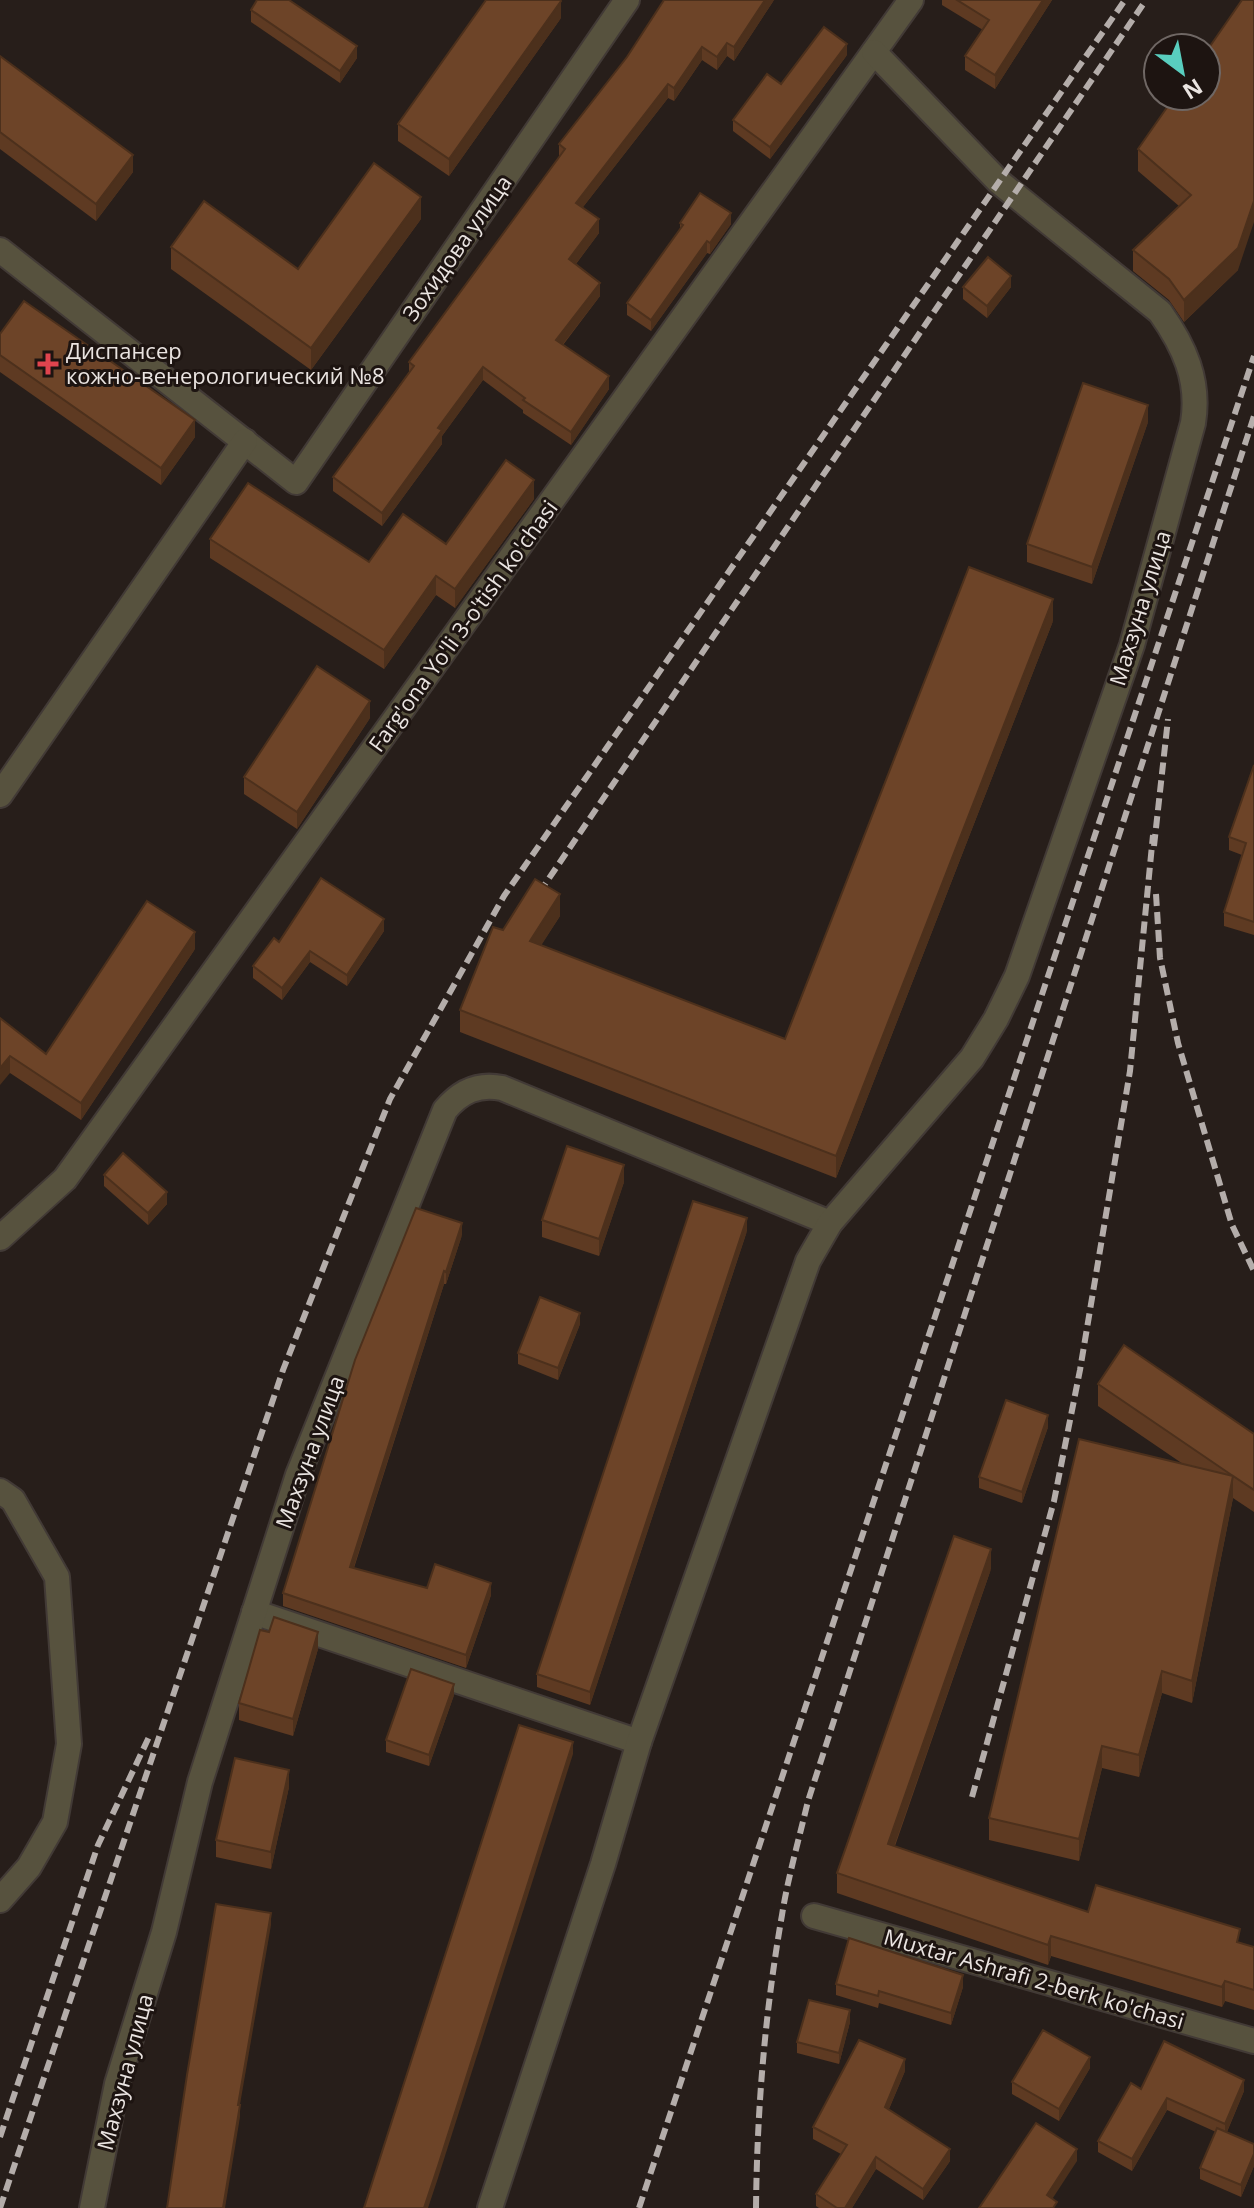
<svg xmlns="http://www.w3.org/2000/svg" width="1254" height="2208" font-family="'Open Sans',sans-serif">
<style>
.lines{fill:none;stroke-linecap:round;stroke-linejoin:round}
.minor-casing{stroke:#423a36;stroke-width:28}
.minor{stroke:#57523e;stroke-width:24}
.rail{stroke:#b4adaa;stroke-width:6;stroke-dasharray:12 6;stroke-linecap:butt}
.wall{fill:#5e3a22}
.shaded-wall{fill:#4c301c}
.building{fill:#6d4428;stroke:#4c301c;stroke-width:2}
.health-dot{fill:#e0444e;stroke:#1d1411;stroke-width:3}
.labels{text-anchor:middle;stroke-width:6;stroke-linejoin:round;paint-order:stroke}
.street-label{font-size:22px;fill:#eae4e1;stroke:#1d1411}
.poi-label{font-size:22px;fill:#eae4e1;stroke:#1d1411;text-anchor:start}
</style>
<rect width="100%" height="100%" fill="#271e1a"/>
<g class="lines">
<g class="minor-casing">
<g id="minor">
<polyline points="0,250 296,482 627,0"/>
<polyline points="0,795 245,441"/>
<polyline points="0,1238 65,1179 911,0"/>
<polyline points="0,1491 13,1500 57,1577 69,1744 55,1822 29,1867 0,1900"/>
<polyline points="254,1612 639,1742"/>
<polyline points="814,1916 1254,2041"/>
<path d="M92 2208 117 2084 164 1932 200 1782 298 1475 445 1110C460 1092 478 1083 502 1088L830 1223"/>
<path d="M490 2208 603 1864 639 1742 808 1261 830 1223 972 1058 996 1019 1017 976 1132 645 1193 423C1200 380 1184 346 1160 312L999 182 874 52"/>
</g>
</g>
<use href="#minor" class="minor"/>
<g class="rail">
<polyline points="1154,846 1168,719"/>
<polyline points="539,893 1146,0"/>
<polyline points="1156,894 1160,958 1178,1043 1232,1225 1254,1271"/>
<polyline points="972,1797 1054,1501 1080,1370 1130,1071 1153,835"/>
<polyline points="0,2137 98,1845 149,1737"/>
<polyline points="0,2208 283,1370 390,1099 504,896 1125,0"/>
<polyline points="639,2208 1254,356"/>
<path d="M756 2208C757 2109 765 2012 782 1915 788 1877 799 1839 808 1801L1254 416"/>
</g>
</g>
<g class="wall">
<polygon points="774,0 734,61 727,56 717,70 702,60 674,101 668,98 583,207 599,233 576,264 600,296 563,345 609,389 571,445 523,413 523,410 483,380 442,436 442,444 382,526 333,491 333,477 409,372 409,362 559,157 559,144 627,57"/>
<polygon points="942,0 1052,0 995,89 965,70 965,56 983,30 942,5"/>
<polygon points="251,10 357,58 340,83 251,22"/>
<polygon points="561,18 449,176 398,141 398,124"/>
<polygon points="847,55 770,159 733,131 733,120"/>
<polygon points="0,56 133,172 96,221 0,149"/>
<polygon points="1175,96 1238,270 1184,322 1169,300 1133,271 1133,250 1179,206 1138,171 1138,149"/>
<polygon points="421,219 311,370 171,269 171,247 298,269"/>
<polygon points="680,223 731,224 710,254 707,253 651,331 627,315 627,303 680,230"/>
<polygon points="963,287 1011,287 987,318 963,299"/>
<polygon points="0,334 195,437 161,485 0,372"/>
<polygon points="1148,422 1092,584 1027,562 1027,544"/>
<polygon points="534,499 455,608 436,595 384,669 210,558 210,539 369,562 446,544"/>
<polygon points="1053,621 836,1178 460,1032 460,1010 503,930 560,916 541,945 785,1039"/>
<polygon points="370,718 297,829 244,794 244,777"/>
<polygon points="1254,765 1254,935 1224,926 1224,912 1242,855 1229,850 1229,837"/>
<polygon points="384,931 347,986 310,962 282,1000 253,978 253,966 279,942"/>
<polygon points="195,949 81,1120 10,1073 0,1018 46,1054"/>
<polygon points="104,1175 167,1204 148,1225 104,1186"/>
<polygon points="624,1182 599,1256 542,1237 542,1220"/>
<polygon points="747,1231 590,1705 537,1687 537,1674"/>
<polygon points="462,1235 446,1284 444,1284 354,1568 427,1588 491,1595 466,1668 283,1606 283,1593"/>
<polygon points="580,1324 558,1380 518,1364 518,1353"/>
<polygon points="1098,1384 1254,1434 1254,1512 1233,1498 1192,1703 1162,1693 1139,1777 1102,1768 1079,1861 989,1840 989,1818 1183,1464 1098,1406"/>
<polygon points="1048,1427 1022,1503 979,1488 979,1477"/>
<polygon points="991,1569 895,1846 1088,1912 1240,1943 1254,1947 1254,2010 1225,2001 1222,2007 1051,1956 1048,1965 837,1893 837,1873"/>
<polygon points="318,1649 293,1736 239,1720 239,1703"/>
<polygon points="454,1695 429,1766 386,1752 386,1740"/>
<polygon points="289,1787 271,1869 216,1857 216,1840"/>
<polygon points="836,1984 963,1987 951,2025 879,2003 878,2008 836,1995"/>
<polygon points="850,2022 839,2064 797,2053 797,2042"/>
<polygon points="1090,2068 1059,2121 1012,2094 1012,2082"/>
<polygon points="905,2071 889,2109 950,2161 923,2200 876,2169 852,2208 819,2208 816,2206 816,2194 841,2154 813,2139 813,2127"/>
<polygon points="1141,2089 1244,2091 1227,2132 1254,2144 1254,2166 1241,2197 1200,2179 1200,2168 1216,2132 1167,2110 1132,2171 1098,2152 1098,2141"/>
</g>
<g class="shaded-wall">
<polygon points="765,0 774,0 734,61 734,47"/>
<polygon points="1043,0 1052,0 995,89 995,75"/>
<polygon points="561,1 561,18 449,176 449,159"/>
<polygon points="727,43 727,56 717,70 717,57"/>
<polygon points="847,44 847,55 770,159 770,147"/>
<polygon points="357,46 357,58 340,83 340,71"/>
<polygon points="702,47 702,60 674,101 674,88"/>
<polygon points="668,84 668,98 576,216 576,203"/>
<polygon points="133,155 133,172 96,221 96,204"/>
<polygon points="421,197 421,219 311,370 311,348"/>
<polygon points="1254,201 1254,222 1238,270 1184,322 1184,300"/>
<polygon points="731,213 731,224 710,254 710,243"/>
<polygon points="599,219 599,233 569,273 569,259"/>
<polygon points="707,241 707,253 651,331 651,320"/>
<polygon points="1011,276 1011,287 987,318 987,306"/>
<polygon points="600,283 600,296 556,353 556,340"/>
<polygon points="483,367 483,380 442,436 442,444 382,526 382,513 438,428"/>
<polygon points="609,376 609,389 571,445 571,432"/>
<polygon points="1148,405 1148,422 1092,584 1092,567"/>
<polygon points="195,420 195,437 161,485 161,468"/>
<polygon points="534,480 534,499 455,608 455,589"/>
<polygon points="436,576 436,595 384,669 384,650"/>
<polygon points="1053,599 1053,621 836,1178 836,1156"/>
<polygon points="370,701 370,718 297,829 297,812"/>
<polygon points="560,894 560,916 530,963 530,941"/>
<polygon points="384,919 384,931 347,986 347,975"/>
<polygon points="195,932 195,949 81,1120 81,1103"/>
<polygon points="310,951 310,962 282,1000 282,988"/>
<polygon points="10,1056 10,1073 0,1085 0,1068"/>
<polygon points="624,1165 624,1182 599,1256 599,1239"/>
<polygon points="167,1192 167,1204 148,1225 148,1213"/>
<polygon points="747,1218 747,1231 590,1705 590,1692"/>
<polygon points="462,1223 462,1235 446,1284 446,1272"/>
<polygon points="444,1271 444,1284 350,1579 350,1567"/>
<polygon points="580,1313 580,1324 558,1380 558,1368"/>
<polygon points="1048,1415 1048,1427 1022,1503 1022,1492"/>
<polygon points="1233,1476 1233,1498 1192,1703 1192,1681"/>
<polygon points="991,1549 991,1569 888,1864 888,1844"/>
<polygon points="491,1583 491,1595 466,1668 466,1655"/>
<polygon points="318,1632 318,1649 293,1736 293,1719"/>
<polygon points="1162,1671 1162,1693 1139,1777 1139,1755"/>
<polygon points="454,1684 454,1695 429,1766 429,1755"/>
<polygon points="573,1742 573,1754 438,2178 428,2208 424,2208"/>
<polygon points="1102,1746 1102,1768 1079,1861 1079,1839"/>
<polygon points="289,1770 289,1787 271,1869 271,1852"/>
<polygon points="271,1913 271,1925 238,2116 238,2105"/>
<polygon points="1051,1936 1051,1956 1048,1965 1048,1945"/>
<polygon points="963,1975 963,1987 951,2025 951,2013"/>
<polygon points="1225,1981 1225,2001 1222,2007 1222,1987"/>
<polygon points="850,2010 850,2022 839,2064 839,2053"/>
<polygon points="1090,2057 1090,2068 1059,2121 1059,2109"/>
<polygon points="905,2059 905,2071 885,2118 885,2107"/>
<polygon points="1244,2080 1244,2091 1225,2136 1225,2124"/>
<polygon points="1167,2098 1167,2110 1132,2171 1132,2159"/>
<polygon points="240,2105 240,2117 225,2208 223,2208"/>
<polygon points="950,2149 950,2161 923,2200 923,2189"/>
<polygon points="1077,2149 1077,2161 1047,2207 1047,2195"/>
<polygon points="1254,2154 1254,2166 1241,2197 1241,2185"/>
<polygon points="876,2157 876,2169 852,2208 845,2208"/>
</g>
<g class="building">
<polygon points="257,0 289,0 357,46 340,71 251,10"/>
<polygon points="486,0 560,0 561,1 449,159 398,124"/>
<polygon points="664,0 765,0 734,47 727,43 717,57 702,47 674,88 668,84 576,203 599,219 569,259 600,283 556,340 609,376 571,432 523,400 525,398 483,367 438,428 442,430 382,513 333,477 414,366 409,362 565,149 559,144 627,57"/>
<polygon points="957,0 1043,0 995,75 965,56 989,20"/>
<polygon points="1242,0 1254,0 1254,201 1238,248 1184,300 1169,279 1133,250 1191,195 1138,149 1175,96 1206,96 1206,52"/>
<polygon points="824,27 847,44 770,147 733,120 767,74 781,84"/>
<polygon points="0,56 133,155 96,204 0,132"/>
<polygon points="374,163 421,197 311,348 171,247 204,201 298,269"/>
<polygon points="700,193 731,213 710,243 707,241 651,320 627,303 683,225 680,223"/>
<polygon points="988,257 1011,276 987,306 963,287"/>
<polygon points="24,301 195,420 161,468 0,355 0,334"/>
<polygon points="1083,383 1148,405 1092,567 1027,544"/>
<polygon points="506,460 534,480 455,589 436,576 384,650 210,539 248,483 369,562 403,514 446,544"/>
<polygon points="969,567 1053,599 836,1156 460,1010 493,927 503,930 535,879 560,894 530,941 785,1039"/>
<polygon points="317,666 370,701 297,812 244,777"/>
<polygon points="1254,765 1254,922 1224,912 1246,843 1229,837"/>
<polygon points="321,878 384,919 347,975 310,951 282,988 253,966 274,938 279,942"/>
<polygon points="147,901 195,932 81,1103 10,1056 0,1068 0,1018 46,1054"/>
<polygon points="567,1146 624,1165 599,1239 542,1220"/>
<polygon points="123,1153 167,1192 148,1213 104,1175"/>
<polygon points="693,1201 747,1218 590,1692 537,1674"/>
<polygon points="416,1208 462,1223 446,1272 444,1271 350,1567 427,1588 435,1564 491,1583 466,1655 283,1593 355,1360"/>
<polygon points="540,1297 580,1313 558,1368 518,1353"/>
<polygon points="1124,1345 1254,1434 1254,1490 1233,1476 1192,1681 1162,1671 1139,1755 1102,1746 1079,1839 989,1818 1079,1439 1233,1476 1098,1384"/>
<polygon points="1006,1400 1048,1415 1022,1492 979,1477"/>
<polygon points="954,1536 991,1549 888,1844 1088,1912 1096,1885 1240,1929 1237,1942 1254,1947 1254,1990 1225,1981 1222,1987 1051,1936 1048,1945 837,1873"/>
<polygon points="274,1617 318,1632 293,1719 239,1703 260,1630 269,1632"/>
<polygon points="411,1669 454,1684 429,1755 386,1740"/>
<polygon points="519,1725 573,1742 438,2166 424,2208 364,2208"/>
<polygon points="235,1758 289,1770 271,1852 216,1840"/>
<polygon points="216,1904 271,1913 238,2105 240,2105 223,2208 167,2208 187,2075"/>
<polygon points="849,1938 963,1975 951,2013 879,1991 878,1996 836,1984"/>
<polygon points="809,2000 850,2010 839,2053 797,2042"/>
<polygon points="1043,2030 1090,2057 1059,2109 1012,2082"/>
<polygon points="859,2040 905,2059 885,2107 950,2149 923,2189 876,2157 845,2208 837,2208 816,2194 847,2145 813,2127"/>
<polygon points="1164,2041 1244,2080 1225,2124 1167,2098 1132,2159 1098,2141 1131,2083 1141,2089"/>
<polygon points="1036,2123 1077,2149 1047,2195 1057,2202 1053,2208 979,2208"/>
<polygon points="1217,2128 1254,2144 1254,2154 1241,2185 1200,2168"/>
</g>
<path class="health-dot" d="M44 352h8v8h8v8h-8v8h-8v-8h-8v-8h8z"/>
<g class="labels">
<g class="street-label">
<text transform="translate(457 248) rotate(-55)" y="8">Зохидова улица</text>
<text transform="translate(1140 608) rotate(-73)" y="8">Махзуна улица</text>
<text transform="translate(463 626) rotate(-54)" y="8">Farg'ona Yo'li 3-o'tish ko'chasi</text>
<text transform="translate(310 1452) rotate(-70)" y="8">Махзуна улица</text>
<text transform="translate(1034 1979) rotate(16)" y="8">Muxtar Ashrafi 2-berk ko'chasi</text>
<text transform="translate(125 2072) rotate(-75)" y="8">Махзуна улица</text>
</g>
<g class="poi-label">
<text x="66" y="359">Диспансер<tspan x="66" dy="25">кожно-венерологический №8</tspan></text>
</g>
</g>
<g transform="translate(1182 72) rotate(148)"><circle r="38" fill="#1d1411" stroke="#6f6764" stroke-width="2"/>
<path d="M0-6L14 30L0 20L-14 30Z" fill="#59cebf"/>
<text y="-12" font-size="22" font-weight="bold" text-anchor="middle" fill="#eae4e1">N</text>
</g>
</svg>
